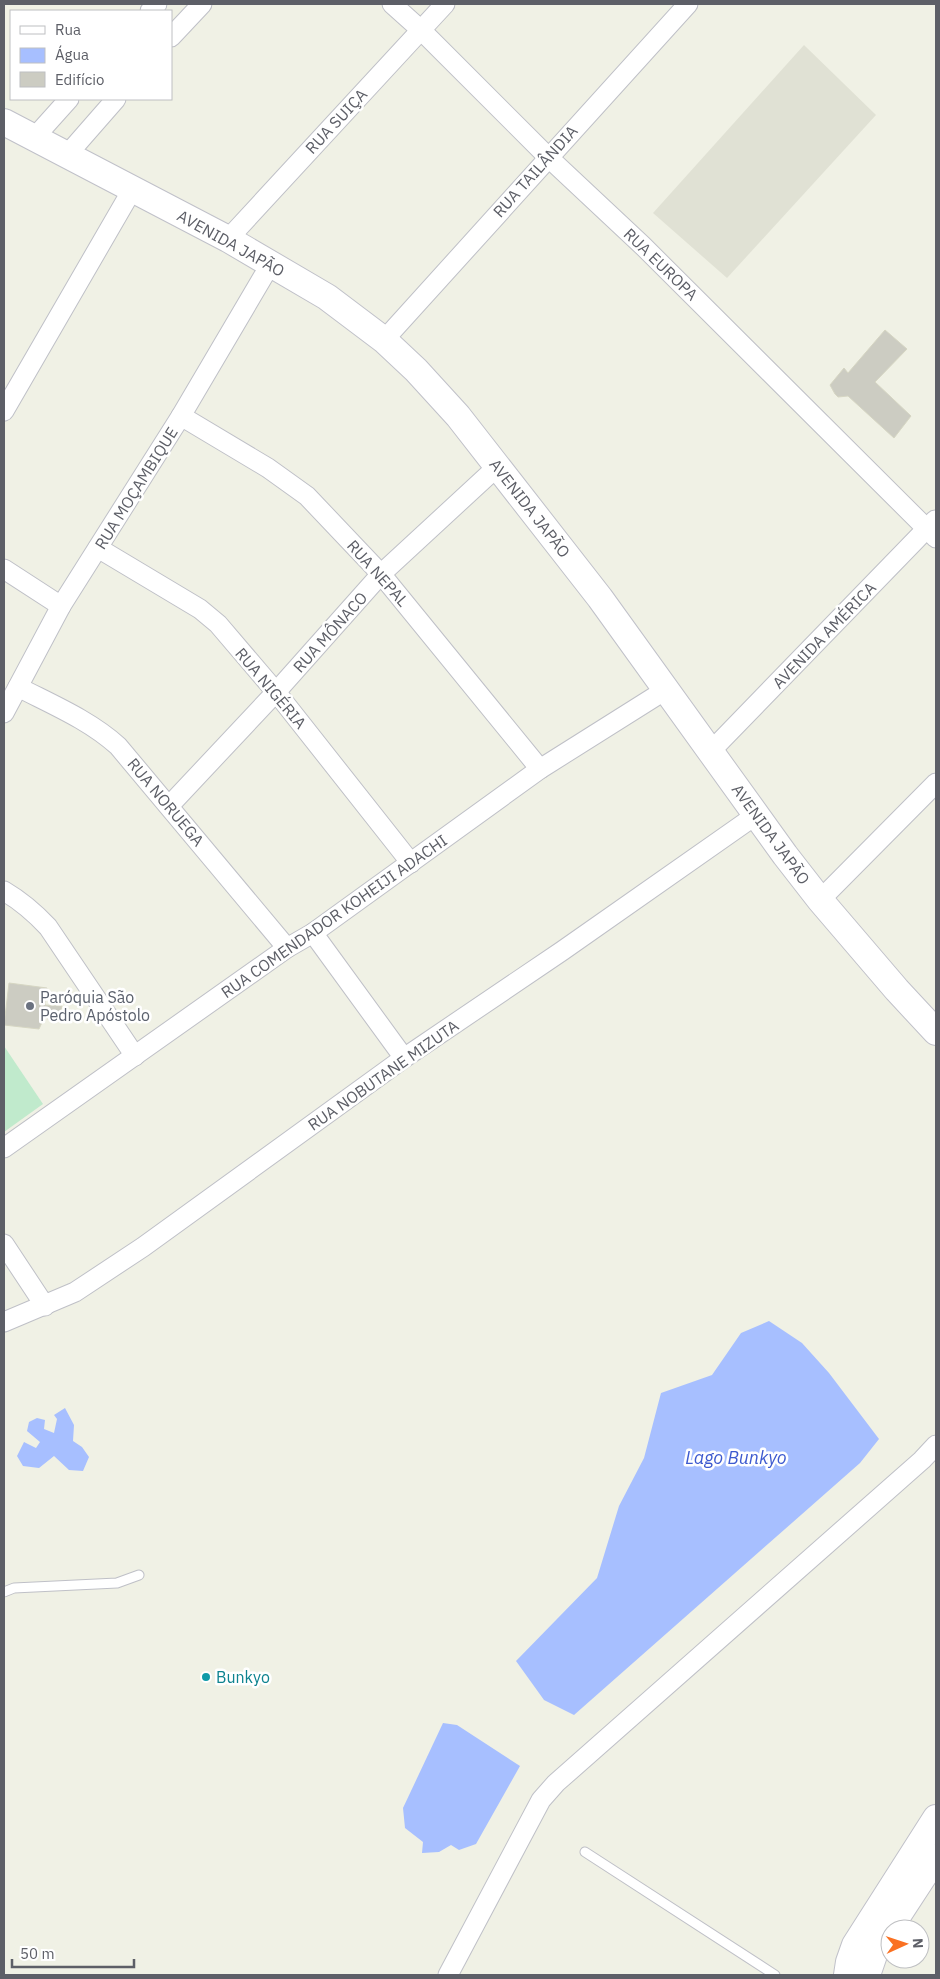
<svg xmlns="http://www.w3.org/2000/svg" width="940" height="1979" font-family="'IBM Plex Sans',sans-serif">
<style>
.education{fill:#e0e1d4}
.green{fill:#c0eacc}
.water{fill:#a7bfff}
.building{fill:#ccccc2;stroke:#d6d6c3}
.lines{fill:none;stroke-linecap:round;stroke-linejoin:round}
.service-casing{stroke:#bfc0c7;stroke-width:11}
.minor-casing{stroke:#bfc0c7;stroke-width:21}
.secondary-casing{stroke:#c0c1c9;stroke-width:28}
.service{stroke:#fff;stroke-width:9}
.minor{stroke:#fff;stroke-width:19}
.secondary{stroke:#fff;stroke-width:26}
.worship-dot{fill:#6b7280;stroke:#fff;stroke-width:2}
.culture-dot{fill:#0f9aa8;stroke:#fff;stroke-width:2}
.labels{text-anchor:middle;stroke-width:5;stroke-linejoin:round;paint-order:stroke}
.street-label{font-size:16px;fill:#5d5f67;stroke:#fff}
.worship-label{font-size:16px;fill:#5b616d;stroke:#fff;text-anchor:start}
.culture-label{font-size:16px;fill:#0d838f;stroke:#fff;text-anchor:start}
.water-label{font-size:18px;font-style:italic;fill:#3d5acf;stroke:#fff}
</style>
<rect width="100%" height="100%" fill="#f0f1e5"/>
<polygon class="education" points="804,45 876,115 727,278 653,213"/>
<polygon class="green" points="4,1046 43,1104 4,1132"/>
<g class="water">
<polygon points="769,1321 802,1343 829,1373 879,1439 860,1463 574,1715 544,1700 516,1661 597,1578 619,1506 644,1458 661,1393 712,1375 741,1333"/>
<polygon points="65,1408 74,1425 73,1441 82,1447 89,1457 83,1471 69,1470 54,1456 39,1468 23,1466 17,1456 24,1442 36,1448 40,1442 27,1431 29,1422 37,1418 45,1420 44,1429 54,1433 57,1419 54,1415"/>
<polygon points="443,1723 457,1725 520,1766 476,1844 459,1850 451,1845 439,1852 422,1853 423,1842 405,1828 403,1808"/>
</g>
<g class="building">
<polygon points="885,330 907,349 875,382 911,416 894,438 848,396 838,397 835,394 830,385 844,368 848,373"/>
<polygon points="9,983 47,988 45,1005 62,1006 58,1021 44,1018 39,1029 4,1025"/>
</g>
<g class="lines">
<g class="service-casing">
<g id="service">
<polyline points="4,1592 14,1588 117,1583 139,1575"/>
<polyline points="585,1852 775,1975"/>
</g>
</g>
<g class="minor-casing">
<g id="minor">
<polyline points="392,4 421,30 548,157 643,246 936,538"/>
<polyline points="150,11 157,4"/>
<polyline points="171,37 202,4"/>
<polyline points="34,138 69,99"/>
<polyline points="67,155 116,99"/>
<polyline points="228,239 445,4"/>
<polyline points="384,340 688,4"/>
<polyline points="4,411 132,190"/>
<polyline points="181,416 268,468 307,496 381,574 540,769"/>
<polyline points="98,548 200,609 218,624 276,692 411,863"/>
<polyline points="4,569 61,606"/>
<path d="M18 687C53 705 89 720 118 746L287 948"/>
<polyline points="4,713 61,606 181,416 270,265"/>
<polyline points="711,751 935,520"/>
<polyline points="169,806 276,692 381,574 498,466"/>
<path d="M4 891C21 901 34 912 48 927L135 1056"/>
<polyline points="820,900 936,783"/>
<polyline points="313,933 404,1058"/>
<polyline points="4,1148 287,948 313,933 540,769 667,689"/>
<polyline points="4,1244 45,1306"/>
<polyline points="4,1322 75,1292 143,1247 404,1058 562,951 756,815"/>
<polyline points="448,1975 541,1800 556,1783 922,1460 936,1445"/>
</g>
</g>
<g class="secondary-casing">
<g id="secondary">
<polyline points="4,122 228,239 327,297 384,340 416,370 458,416 600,598 785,855 820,900 897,990 936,1032"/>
<polyline points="847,1975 849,1962 855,1945 936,1818"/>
<polyline points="867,1975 876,1949 936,1857"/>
</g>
</g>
<use href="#service" class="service"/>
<use href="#minor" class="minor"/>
<use href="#secondary" class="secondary"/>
</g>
<circle class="worship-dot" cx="30" cy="1006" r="5"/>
<circle class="culture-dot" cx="206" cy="1677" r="5"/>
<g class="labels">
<g class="street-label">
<text transform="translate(336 121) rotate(-47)" y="6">RUA SUIÇA</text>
<text transform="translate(535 171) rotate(-48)" y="6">RUA TAILÂNDIA</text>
<text transform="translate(231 243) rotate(29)" y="6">AVENIDA JAPÃO</text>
<text transform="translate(661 264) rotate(44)" y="6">RUA EUROPA</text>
<text transform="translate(136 488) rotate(-58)" y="6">RUA MOÇAMBIQUE</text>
<text transform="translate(530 508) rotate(52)" y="6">AVENIDA JAPÃO</text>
<text transform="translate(378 573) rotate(48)" y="6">RUA NEPAL</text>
<text transform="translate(330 632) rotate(-48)" y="6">RUA MÔNACO</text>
<text transform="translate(824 635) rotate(-46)" y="6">AVENIDA AMÉRICA</text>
<text transform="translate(271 688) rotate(50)" y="6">RUA NIGÉRIA</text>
<text transform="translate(166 802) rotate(50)" y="6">RUA NORUEGA</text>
<text transform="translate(771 834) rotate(54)" y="6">AVENIDA JAPÃO</text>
<text transform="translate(334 916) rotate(-35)" y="6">RUA COMENDADOR KOHEIJI ADACHI</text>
<text transform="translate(383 1075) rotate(-35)" y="6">RUA NOBUTANE MIZUTA</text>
</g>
<g class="worship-label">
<text x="40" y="1003">Paróquia São<tspan x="40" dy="18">Pedro Apóstolo</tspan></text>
</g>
<g class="culture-label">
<text x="216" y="1683">Bunkyo</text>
</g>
<g class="water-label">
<text x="736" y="1464">Lago Bunkyo</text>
</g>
</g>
<rect width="940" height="1979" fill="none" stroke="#5d5f67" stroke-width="10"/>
<rect x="10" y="10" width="162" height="90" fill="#ffffff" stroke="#bebfc2"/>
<rect x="20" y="26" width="25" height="8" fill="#ffffff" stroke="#bebfc2"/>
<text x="55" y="35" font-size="15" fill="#5d5f67">Rua</text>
<rect x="20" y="48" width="25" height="15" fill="#a7bfff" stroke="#bebfc2"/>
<text x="55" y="60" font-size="15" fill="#5d5f67">Água</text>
<rect x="20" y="72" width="25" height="15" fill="#ccccc2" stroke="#bebfc2"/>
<text x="55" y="85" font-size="15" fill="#5d5f67">Edifício</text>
<g transform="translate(905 1944) rotate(87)"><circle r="24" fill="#ffffff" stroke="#bebfc2"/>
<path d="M0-4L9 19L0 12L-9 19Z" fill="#fa7122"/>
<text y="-8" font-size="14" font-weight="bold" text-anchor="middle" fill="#5d5f67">N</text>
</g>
<path d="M12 1959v8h122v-8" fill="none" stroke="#5d5f67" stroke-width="2.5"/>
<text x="20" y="1959" font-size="15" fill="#5d5f67" stroke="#ffffff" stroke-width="4" paint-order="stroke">50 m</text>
</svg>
